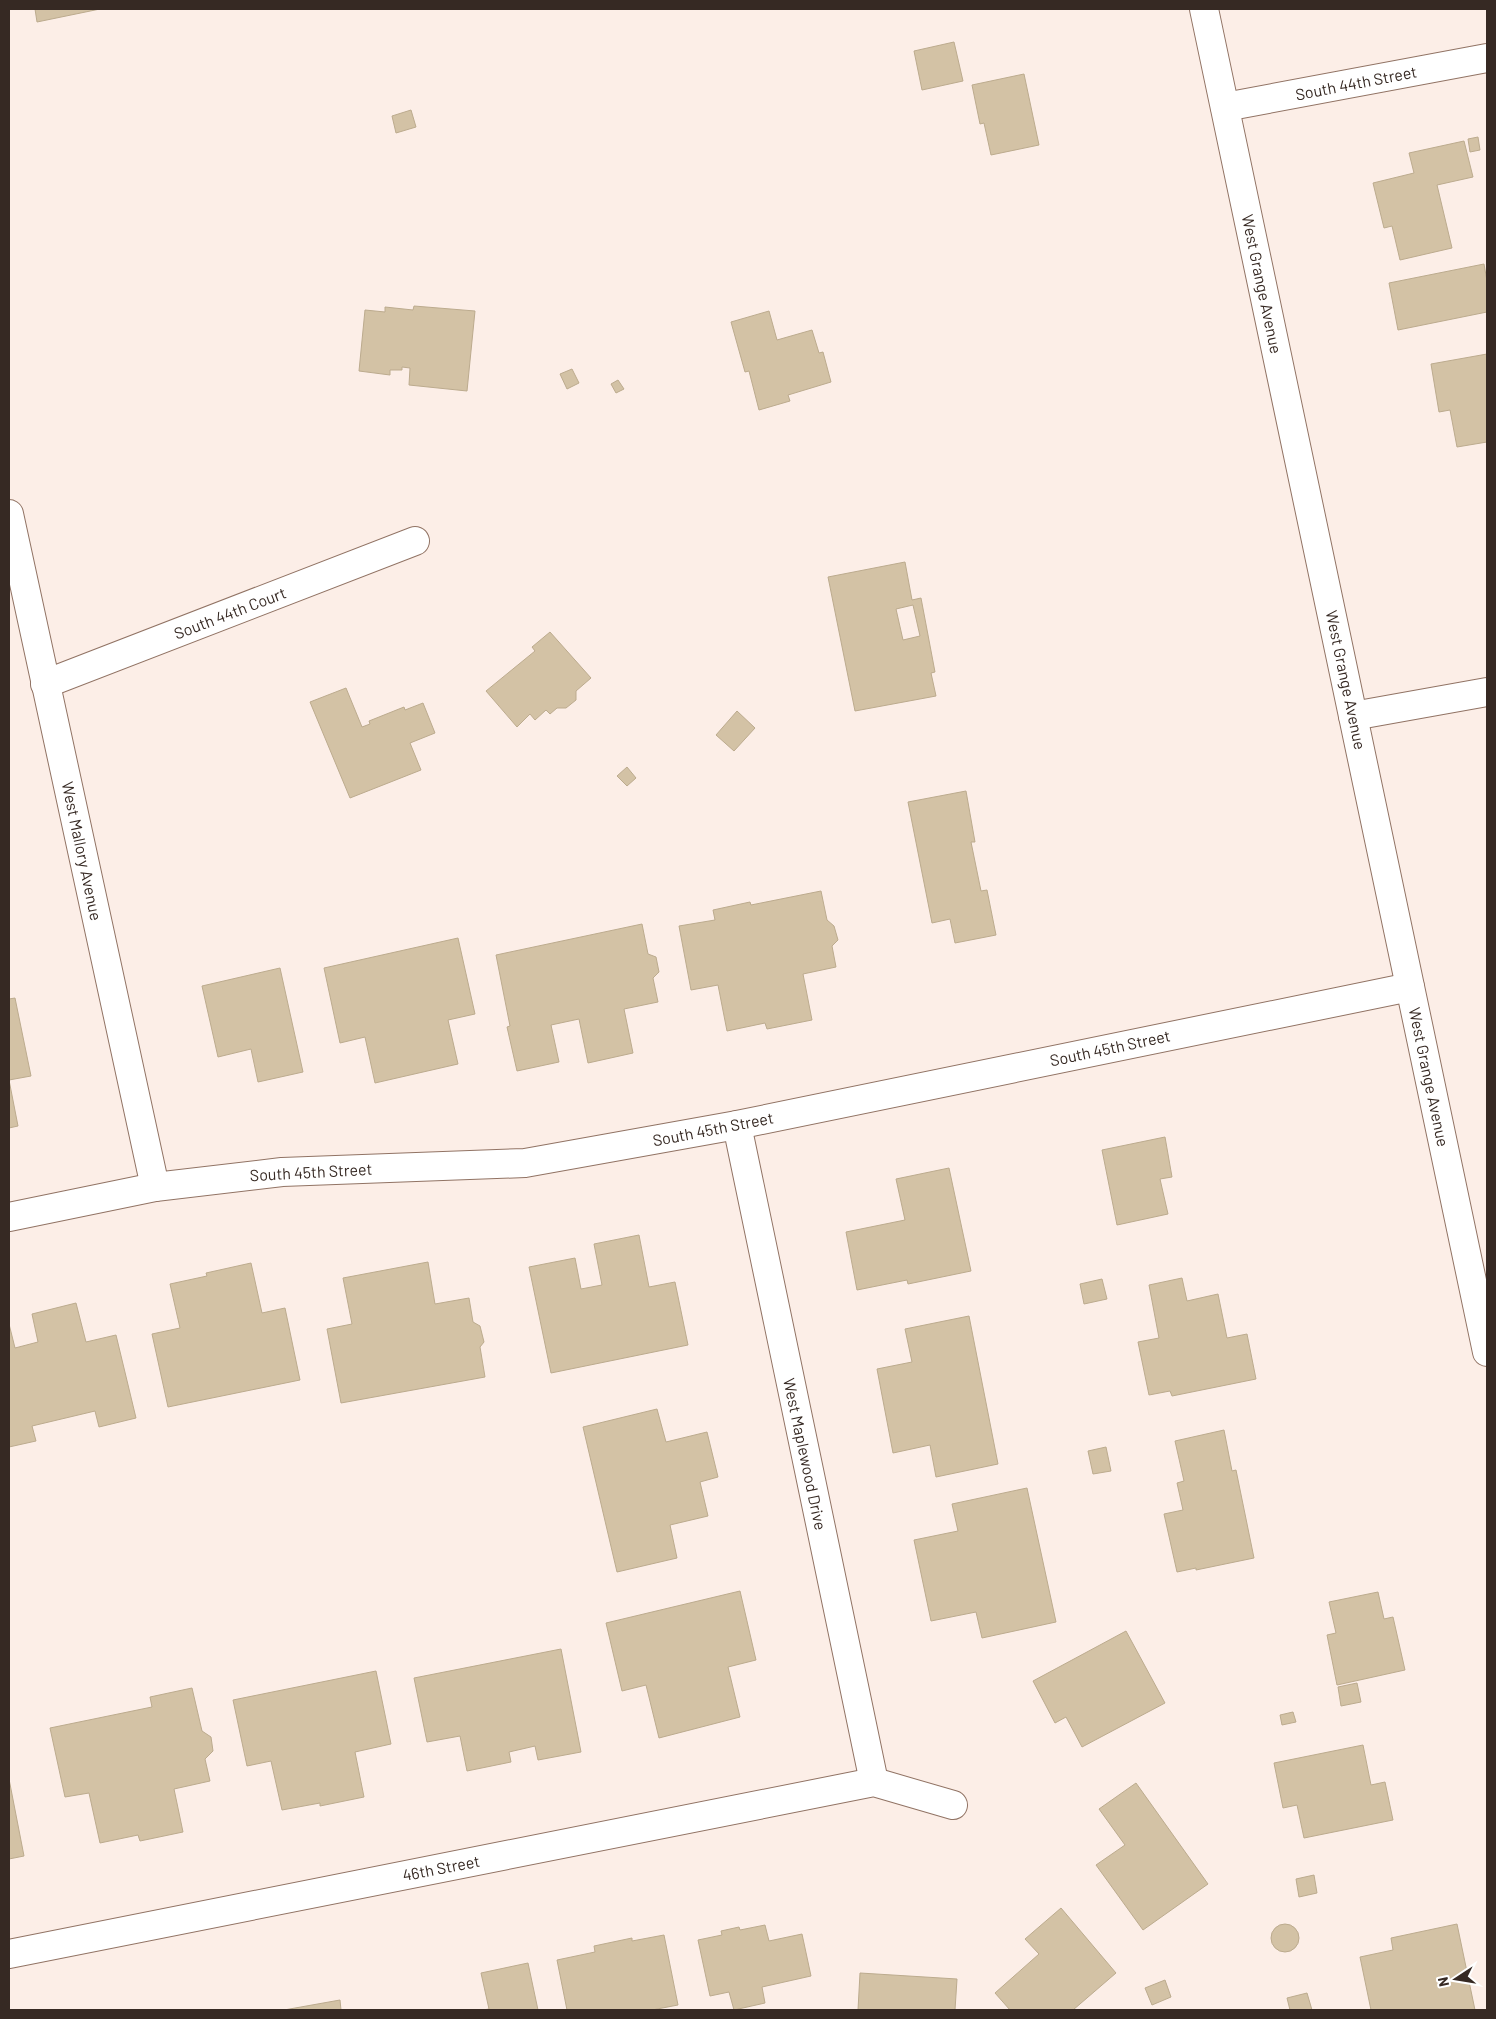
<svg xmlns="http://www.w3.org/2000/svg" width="1496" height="2019" font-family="Barlow,sans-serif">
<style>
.building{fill:#d3c2a5;stroke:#bcab8e;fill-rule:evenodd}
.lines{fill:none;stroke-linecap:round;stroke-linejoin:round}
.street-casing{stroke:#917364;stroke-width:30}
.secondary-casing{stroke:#917364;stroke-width:30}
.street{stroke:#fff;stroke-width:28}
.secondary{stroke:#fff;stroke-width:28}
.labels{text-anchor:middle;stroke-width:4;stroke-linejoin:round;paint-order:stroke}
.street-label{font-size:16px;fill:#362923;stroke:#fff}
</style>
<rect width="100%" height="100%" fill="#fceee7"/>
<g class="building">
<polygon points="35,9 100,9 37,22"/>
<polygon points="954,42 963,81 922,90 914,51"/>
<polygon points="1024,74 1039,145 991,155 984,123 980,124 972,85"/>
<polygon points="411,110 416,127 396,133 392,116"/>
<polygon points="1478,137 1480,150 1470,152 1468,139"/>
<polygon points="1464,141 1473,177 1437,185 1452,248 1400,260 1392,226 1384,228 1373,183 1414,173 1409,153"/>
<polygon points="1484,264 1487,281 1487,312 1398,330 1389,283"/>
<polygon points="414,306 475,311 467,391 409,385 410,368 402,367 402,370 390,370 390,375 359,371 365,310 385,312 385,307 413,310"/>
<polygon points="769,311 777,340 812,330 819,353 823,352 831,382 788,395 790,401 759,410 749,371 745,372 731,322"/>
<polygon points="1487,354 1487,442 1457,447 1450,410 1439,412 1431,364"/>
<polygon points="572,369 579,383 567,389 560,374"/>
<polygon points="618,380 624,389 616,393 611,384"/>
<path d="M905 562 912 600 921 598 935 672 931 673 936 696 855 711 828 577ZM913 605 920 636 903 640 896 609Z"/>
<polygon points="550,632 591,678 576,691 576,700 566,708 557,708 550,714 546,710 535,720 530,714 517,727 486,691 535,651 532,647"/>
<polygon points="346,688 362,727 370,724 369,721 404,707 405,710 423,703 435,733 410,743 421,770 350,798 310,702"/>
<polygon points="737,711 755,728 734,751 716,735"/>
<polygon points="627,767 636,778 627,786 617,776"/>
<polygon points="966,791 975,842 971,842 981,891 987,890 996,935 955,943 950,919 932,923 908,802"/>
<polygon points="821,891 827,920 834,926 838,940 832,946 836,967 803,974 812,1020 767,1029 765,1023 727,1031 718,985 691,990 679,926 715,920 713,910 750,902 751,905"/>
<polygon points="642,924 648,954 656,957 659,972 653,978 658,1002 624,1009 633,1053 588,1063 579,1019 551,1025 559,1062 517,1071 507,1027 510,1026 496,955"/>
<polygon points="458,938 475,1014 448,1020 458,1064 375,1083 365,1037 340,1043 324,968"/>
<polygon points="280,968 303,1072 258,1082 251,1049 218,1057 202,986"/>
<polygon points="15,998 31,1076 9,1080 18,1126 9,1128 9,999"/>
<polygon points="1165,1137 1172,1177 1160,1179 1168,1214 1117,1225 1102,1150"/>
<polygon points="949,1168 971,1271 908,1284 907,1280 857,1290 846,1232 905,1220 896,1179"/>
<polygon points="639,1235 649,1287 675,1282 688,1345 551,1373 529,1267 575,1258 581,1289 602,1285 594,1244"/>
<polygon points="428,1262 435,1304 469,1298 473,1322 480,1326 484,1342 480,1347 485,1377 341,1403 327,1329 352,1324 343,1278"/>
<polygon points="251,1263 262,1313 285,1308 300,1380 168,1407 152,1334 180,1328 170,1284 207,1276 206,1273"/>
<polygon points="1182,1278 1187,1301 1218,1294 1227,1338 1247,1334 1256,1379 1172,1396 1170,1391 1149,1395 1138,1342 1159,1338 1149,1285"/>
<polygon points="1102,1279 1107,1299 1084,1304 1080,1284"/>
<polygon points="76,1303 86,1342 116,1335 136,1418 99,1427 95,1411 32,1426 36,1441 9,1447 9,1324 15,1348 38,1342 32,1314"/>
<polygon points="969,1316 998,1464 936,1477 930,1445 893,1453 877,1369 912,1362 905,1329"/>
<polygon points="657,1409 666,1442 707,1432 718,1477 700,1482 708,1516 670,1525 677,1558 617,1572 583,1427"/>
<polygon points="1224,1430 1232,1471 1236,1470 1254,1558 1196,1570 1196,1568 1177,1572 1164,1514 1183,1510 1177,1483 1184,1481 1175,1441"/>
<polygon points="1106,1447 1111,1471 1093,1474 1088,1451"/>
<polygon points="1027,1488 1056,1622 982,1638 976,1612 931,1621 914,1540 958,1531 952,1504"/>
<polygon points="740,1591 756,1660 728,1667 740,1717 659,1738 646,1685 622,1691 606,1623"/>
<polygon points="1378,1592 1384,1619 1393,1617 1405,1670 1337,1685 1327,1635 1336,1633 1329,1602"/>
<polygon points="1126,1631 1165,1703 1082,1747 1066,1717 1055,1723 1033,1681"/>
<polygon points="561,1649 581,1752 538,1760 535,1746 509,1752 511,1762 467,1771 460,1736 427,1742 414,1678"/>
<polygon points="376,1671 391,1744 355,1752 364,1797 320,1806 320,1803 282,1810 271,1761 247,1766 233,1700"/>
<polygon points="1357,1683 1361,1702 1341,1706 1338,1687"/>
<polygon points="192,1688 202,1731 211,1737 213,1751 205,1759 210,1781 174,1789 183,1832 140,1841 138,1835 100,1843 89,1793 65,1797 50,1728 152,1707 150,1697"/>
<polygon points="1293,1712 1296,1722 1282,1725 1280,1715"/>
<polygon points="1363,1745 1371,1785 1385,1782 1393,1820 1304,1838 1297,1805 1283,1808 1274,1763"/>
<polygon points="9,1779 24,1856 9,1859"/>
<polygon points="1136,1783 1208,1884 1143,1930 1096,1865 1125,1845 1099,1809"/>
<polygon points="1314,1875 1317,1893 1299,1897 1296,1879"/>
<polygon points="1061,1908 1116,1973 1073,2010 1010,2010 995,1993 1039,1954 1025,1939"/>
<circle cx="1285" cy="1938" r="14"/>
<polygon points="1457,1924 1475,2010 1371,2010 1360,1957 1393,1950 1391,1938"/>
<polygon points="765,1925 769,1941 802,1934 811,1976 762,1987 765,2003 734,2010 729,1992 710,1996 698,1940 722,1935 721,1931 739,1927 740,1930"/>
<polygon points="664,1935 678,2005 652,2010 567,2010 557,1960 595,1952 594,1946 632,1938 632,1941"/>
<polygon points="528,1963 538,2010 483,2010 489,2009 481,1973"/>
<polygon points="860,1973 957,1979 955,2010 858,2010"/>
<polygon points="1165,1980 1171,1997 1152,2005 1145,1988"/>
<polygon points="1307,1993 1312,2010 1290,2010 1287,1998"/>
<polygon points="340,2000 341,2010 284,2010"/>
</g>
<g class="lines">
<g class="street-casing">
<g id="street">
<polyline points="1225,107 1487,58"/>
<polyline points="9,514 155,1187"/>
<polyline points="45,684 415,541"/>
<polyline points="1353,716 1487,692"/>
<polyline points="737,1125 874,1782"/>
<polyline points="9,1217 155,1187 282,1172 525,1163 737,1125 1410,987"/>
<polyline points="9,1954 874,1782 953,1805"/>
</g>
</g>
<g class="secondary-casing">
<polyline id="secondary" points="1204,9 1487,1352"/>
</g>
<use href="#street" class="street"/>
<use href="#secondary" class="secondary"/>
</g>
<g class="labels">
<g class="street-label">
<text transform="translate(1356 83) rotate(-11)" y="6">South 44th Street</text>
<text transform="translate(1262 284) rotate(78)" y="6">West Grange Avenue</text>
<text transform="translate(230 613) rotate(-21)" y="6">South 44th Court</text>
<text transform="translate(1346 680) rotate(78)" y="6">West Grange Avenue</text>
<text transform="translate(82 851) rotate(78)" y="6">West Mallory Avenue</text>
<text transform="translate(1110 1048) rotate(-12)" y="6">South 45th Street</text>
<text transform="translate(1429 1077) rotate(78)" y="6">West Grange Avenue</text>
<text transform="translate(713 1129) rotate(-11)" y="6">South 45th Street</text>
<text transform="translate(311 1172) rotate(-3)" y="6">South 45th Street</text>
<text transform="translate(805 1454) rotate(78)" y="6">West Maplewood Drive</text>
<text transform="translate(441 1868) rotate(-11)" y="6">46th Street</text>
</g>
</g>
<rect width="1496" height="2019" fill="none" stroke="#362923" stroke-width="20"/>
<g transform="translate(1456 1979) rotate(258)" stroke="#ffffff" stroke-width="4" paint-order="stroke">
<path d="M0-4L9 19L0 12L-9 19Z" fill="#362923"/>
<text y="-8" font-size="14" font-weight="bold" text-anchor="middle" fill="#362923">N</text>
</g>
</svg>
